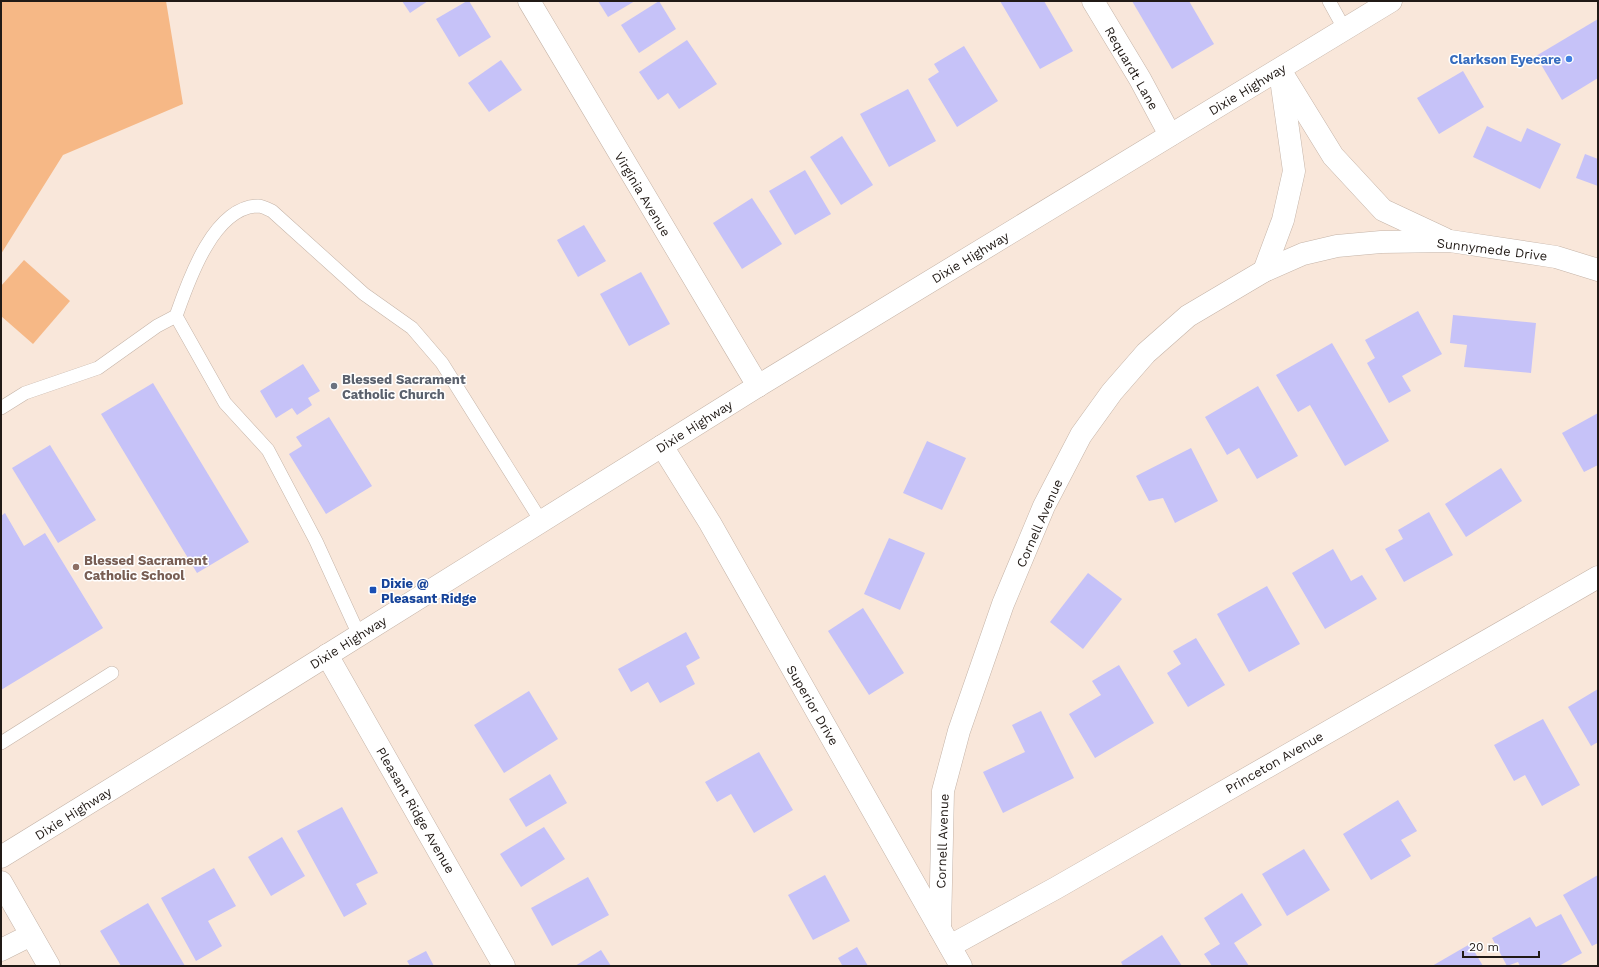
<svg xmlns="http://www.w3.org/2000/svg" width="1599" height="967" font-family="'Work Sans',sans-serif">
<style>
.green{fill:#f6b886}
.building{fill:#c6c2f8}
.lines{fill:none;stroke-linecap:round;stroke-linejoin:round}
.service-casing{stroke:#c5b4a8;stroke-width:14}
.minor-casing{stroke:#c5b4a8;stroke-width:23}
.primary-casing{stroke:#c5b4a8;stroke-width:23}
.service{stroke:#fff;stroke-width:13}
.minor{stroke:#fff;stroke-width:22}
.primary{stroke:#fff;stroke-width:22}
.shop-dot{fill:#3f7fe0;stroke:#fff;stroke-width:1.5}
.worship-dot{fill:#6b7280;stroke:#fff;stroke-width:1.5}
.education-dot{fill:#8d6e63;stroke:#fff;stroke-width:1.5}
.transit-dot{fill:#1a4fb4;stroke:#fff;stroke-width:1.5}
.labels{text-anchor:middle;stroke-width:3;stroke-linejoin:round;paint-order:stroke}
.shop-label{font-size:13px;font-weight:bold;fill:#366cbe;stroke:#fff;text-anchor:end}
.street-label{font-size:13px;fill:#211a16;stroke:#fff}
.worship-label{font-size:13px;font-weight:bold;fill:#5b616d;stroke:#fff;text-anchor:start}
.education-label{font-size:13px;font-weight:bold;fill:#785e54;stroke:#fff;text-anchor:start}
.transit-label{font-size:13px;font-weight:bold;fill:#164399;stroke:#fff;text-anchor:start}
</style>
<rect width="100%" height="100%" fill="#f9e7da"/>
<g class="green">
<polygon points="1,1 166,1 183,104 63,155 1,254"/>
<polygon points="24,260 70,301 33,344 1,316 1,286"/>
</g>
<g class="building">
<polygon points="402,1 428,1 410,13"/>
<polygon points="467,1 469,1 491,37 459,57 436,19"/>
<polygon points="598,1 635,1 608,17"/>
<polygon points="659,1 676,29 639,53 621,25"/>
<polygon points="1000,1 1044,1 1073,51 1040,69"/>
<polygon points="1132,1 1189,1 1214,44 1172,69"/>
<polygon points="1598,19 1598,78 1562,100 1536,56"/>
<polygon points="687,40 717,84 679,109 668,93 658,100 639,72"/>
<polygon points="964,46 998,101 957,127 928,79 939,72 934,64"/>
<polygon points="501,60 522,90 489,112 468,83"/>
<polygon points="1463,71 1484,107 1439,134 1417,98"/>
<polygon points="908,89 936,141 889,167 860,114"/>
<polygon points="1487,126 1521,142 1527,128 1561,144 1540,189 1473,157"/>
<polygon points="842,136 873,185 841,205 810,157"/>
<polygon points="1585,154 1598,159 1598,186 1576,178"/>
<polygon points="805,170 831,214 795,235 769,191"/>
<polygon points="752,198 782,244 742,269 713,223"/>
<polygon points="584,225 606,261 578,277 557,240"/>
<polygon points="641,272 670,324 629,346 600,294"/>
<polygon points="1418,311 1442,354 1402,376 1411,391 1389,403 1367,363 1375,358 1365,340"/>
<polygon points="1453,315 1536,323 1531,373 1464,367 1467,345 1450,343"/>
<polygon points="1332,343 1389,441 1345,466 1310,405 1298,412 1276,375"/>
<polygon points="303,364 320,391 308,398 312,405 297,415 292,408 276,418 260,391"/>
<polygon points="153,383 249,542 197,573 101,414"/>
<polygon points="1258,386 1298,456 1257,479 1239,448 1227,455 1205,417"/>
<polygon points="1598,413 1598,465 1584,472 1562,433"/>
<polygon points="329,417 372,486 326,514 289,454 302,446 296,437"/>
<polygon points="927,441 966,458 942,510 903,493"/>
<polygon points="50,445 96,520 58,543 12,468"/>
<polygon points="1191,448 1218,501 1175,523 1163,498 1149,501 1136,476"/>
<polygon points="1501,468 1522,501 1466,537 1445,504"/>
<polygon points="1429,512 1453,555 1404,582 1385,549 1403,539 1398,530"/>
<polygon points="5,513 24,546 45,533 103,628 1,690 1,516"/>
<polygon points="889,538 925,553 900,610 864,594"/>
<polygon points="1333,549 1351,581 1362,575 1377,599 1325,629 1292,573"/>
<polygon points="1088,573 1122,599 1083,649 1050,622"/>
<polygon points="1267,586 1300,644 1249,672 1217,614"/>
<polygon points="863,608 904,673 869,695 828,631"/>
<polygon points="686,632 700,658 686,666 695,684 660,703 648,682 631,692 618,669"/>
<polygon points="1196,638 1225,685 1188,707 1167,673 1181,664 1173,651"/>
<polygon points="1119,665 1154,723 1095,758 1069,714 1101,695 1092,681"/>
<polygon points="1598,689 1598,742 1591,746 1568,707"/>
<polygon points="529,691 558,739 504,773 474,725"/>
<polygon points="1041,711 1074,778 1003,813 983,772 1025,752 1012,725"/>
<polygon points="1543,719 1580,785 1542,806 1525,775 1514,781 1494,745"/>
<polygon points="759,752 793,810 754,833 731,794 717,802 705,782"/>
<polygon points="550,774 567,803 526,827 509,799"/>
<polygon points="1398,800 1417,831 1401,840 1411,856 1371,880 1343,834"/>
<polygon points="342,807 378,873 356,884 367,904 344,917 297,831"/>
<polygon points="544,827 565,859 521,887 500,854"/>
<polygon points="282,837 305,876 271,896 248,857"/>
<polygon points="1304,849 1330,890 1287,916 1262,874"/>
<polygon points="214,868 236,906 208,921 222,946 196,961 161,898"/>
<polygon points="825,875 850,921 813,940 788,895"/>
<polygon points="1598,875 1598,943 1592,946 1563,895"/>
<polygon points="588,877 609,915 552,946 531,908"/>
<polygon points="1242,893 1262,925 1234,943 1249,966 1212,966 1204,954 1220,944 1204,918"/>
<polygon points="148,903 185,966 121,966 100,931"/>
<polygon points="1561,914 1582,953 1559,966 1520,966 1518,962 1507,966 1492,938 1530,917 1536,927"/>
<polygon points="1162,935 1182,966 1123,966 1121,962"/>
<polygon points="1470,944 1483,966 1432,966"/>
<polygon points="857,947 868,966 840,966 842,965 838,958"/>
<polygon points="601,950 611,966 575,966"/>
<polygon points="426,951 434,966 410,966 407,961"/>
</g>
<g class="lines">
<g class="service-casing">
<g id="service">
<polyline points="1329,1 1345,30"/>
<polyline points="176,316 225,403 268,450 316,541 359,635"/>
<path d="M1 408 25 393 98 368 157 326 176 316C188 282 213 207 258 206 262 206 268 209 272 211L364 294 412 328 442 363 541 521"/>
<polyline points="1,743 112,673"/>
</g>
</g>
<g class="minor-casing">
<g id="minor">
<polyline points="529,1 758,386"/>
<polyline points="1093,1 1140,79 1170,135"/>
<polyline points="1280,70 1333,156 1383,210 1445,239"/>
<polyline points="1264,271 1283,220 1294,171 1281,79"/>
<polyline points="662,446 710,523 961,966"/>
<polyline points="327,655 504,966"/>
<polyline points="1,882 49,966"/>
<polyline points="940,929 943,791 959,731 1003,604 1044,506 1081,435 1112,392 1146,353 1188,316 1264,271 1303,254 1337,246 1381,242 1450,241 1556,257 1598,270"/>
<polyline points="950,946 1056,888 1598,577"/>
<polyline points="1,950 31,935"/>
</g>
</g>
<g class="primary-casing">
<polyline id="primary" points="1,857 233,714 758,386 1391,1"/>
</g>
<use href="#service" class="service"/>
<use href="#minor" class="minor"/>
<use href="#primary" class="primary"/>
</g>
<circle class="shop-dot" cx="1569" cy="59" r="4"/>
<circle class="worship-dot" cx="334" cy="386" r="4"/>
<circle class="education-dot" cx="76" cy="567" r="4"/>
<rect class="transit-dot" x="369" y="586" width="8" height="8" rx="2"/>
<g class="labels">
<g class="shop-label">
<text x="1561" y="64">Clarkson Eyecare</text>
</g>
<g class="street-label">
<text transform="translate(1132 68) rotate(60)" y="5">Requardt Lane</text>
<text transform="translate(1247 89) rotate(-31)" y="5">Dixie Highway</text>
<text transform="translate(643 194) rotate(59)" y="5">Virginia Avenue</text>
<text transform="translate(1492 249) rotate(7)" y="5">Sunnymede Drive</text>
<text transform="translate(970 257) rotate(-31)" y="5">Dixie Highway</text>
<text transform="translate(694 426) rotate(-32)" y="5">Dixie Highway</text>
<text transform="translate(1039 523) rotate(-66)" y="5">Cornell Avenue</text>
<text transform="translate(348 642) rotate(-32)" y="5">Dixie Highway</text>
<text transform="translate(813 705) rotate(60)" y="5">Superior Drive</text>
<text transform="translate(1274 762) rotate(-30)" y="5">Princeton Avenue</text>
<text transform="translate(416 810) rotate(60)" y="5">Pleasant Ridge Avenue</text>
<text transform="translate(73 813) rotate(-32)" y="5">Dixie Highway</text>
<text transform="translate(942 841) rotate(-88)" y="5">Cornell Avenue</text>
</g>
<g class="worship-label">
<text x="342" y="384">Blessed Sacrament<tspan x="342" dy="15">Catholic Church</tspan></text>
</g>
<g class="education-label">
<text x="84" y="565">Blessed Sacrament<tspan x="84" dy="15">Catholic School</tspan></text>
</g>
<g class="transit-label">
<text x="381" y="588">Dixie @<tspan x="381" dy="15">Pleasant Ridge</tspan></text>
</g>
</g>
<rect width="1599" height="967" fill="none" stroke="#211a16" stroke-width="4"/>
<path d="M1463 951v6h76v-6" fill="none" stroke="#211a16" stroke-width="2"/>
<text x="1469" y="951" font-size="12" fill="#211a16" stroke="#ffffff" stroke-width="3" paint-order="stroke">20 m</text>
</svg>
